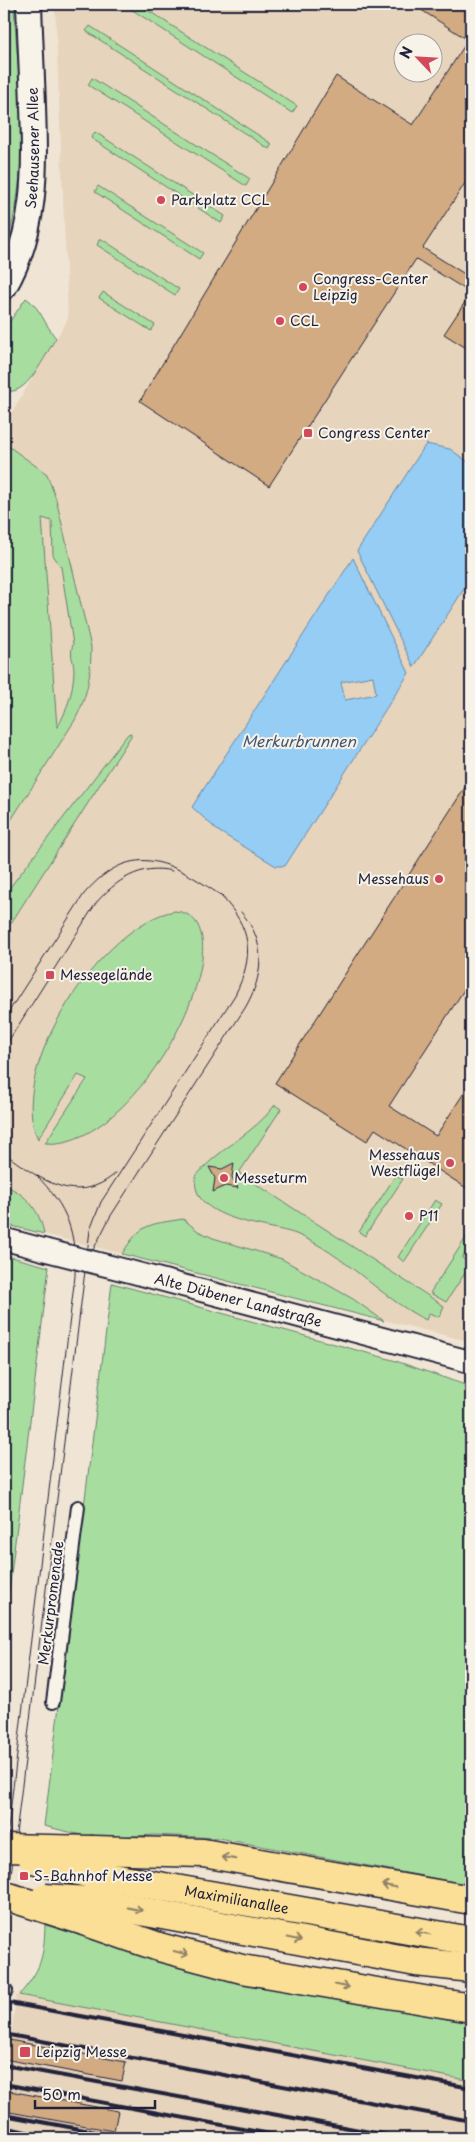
<svg xmlns="http://www.w3.org/2000/svg" width="475" height="2142" font-family="'Playpen Sans',sans-serif">
<style>
.built{fill:#e7d4bc;fill-rule:evenodd}
.green{fill:#a8dda0;stroke:#65806e;fill-rule:evenodd}
.water{fill:#95cdf4;stroke:#6789aa;fill-rule:evenodd}
.building{fill:#d2ab83;stroke:#22223b}
.lines{fill:none;stroke-linecap:round;stroke-linejoin:round}
.pedestrian-casing{stroke:#22223b;stroke-width:16}
.tertiary-casing{stroke:#22223b;stroke-width:25}
.secondary-casing{stroke:#22223b;stroke-width:28}
.trunk-casing{stroke:#22223b;stroke-width:31}
.pedestrian{stroke:#f7f3e8;stroke-width:12}
.tertiary{stroke:#f7f3e8;stroke-width:21}
.secondary{stroke:#f7f3e8;stroke-width:24}
.trunk{stroke:#fbdf96;stroke-width:28}
.tram{stroke:#22223b;stroke-width:1}
.rail{stroke:#22223b;stroke-width:4}
.tertiary-bridge-casing{stroke:#22223b;stroke-width:25;stroke-linecap:butt}
.trunk-bridge-casing{stroke:#22223b;stroke-width:31;stroke-linecap:butt}
.tertiary-bridge{stroke:#f7f3e8;stroke-width:21}
.trunk-bridge{stroke:#fbdf96;stroke-width:28}
.oneway{stroke:#8e8068}
.poi-dot{fill:#d1495b;stroke:#f7f3e8;stroke-width:2}
.labels{text-anchor:middle;stroke-width:4;stroke-linejoin:round;paint-order:stroke}
.street-label{font-size:14px;fill:#22223b;stroke:#f7f3e8}
.poi-label{font-size:14px;fill:#22223b;stroke:#f7f3e8;text-anchor:start}
.water-label{font-size:15px;font-style:italic;fill:#445572;stroke:#f7f3e8}
</style>
<rect width="100%" height="100%" fill="#f0e5d4"/>
<filter id="ink" filterUnits="userSpaceOnUse"><feTurbulence type="fractalNoise" baseFrequency=".02" numOctaves="2"/><feDisplacementMap in="SourceGraphic" scale="10" xChannelSelector="R" yChannelSelector="G"/><feConvolveMatrix kernelMatrix="1 2 1 2 8 2 1 2 1" color-interpolation-filters="sRGB"/></filter>
<g filter="url(#ink)">
<g class="built">
<path d="M55 4H471V1342L4 1224V812L38 468 4 443V425L68 319ZM402 42H432V72H402Z"/>
<polygon points="19,1995 471,2081 471,2138 4,2138 4,2098 16,1996"/>
</g>
<g class="green">
<path d="M4 4H14C18 85 33 172 4 250Z"/>
<polygon points="123,4 138,4 297,106 292,113"/>
<polygon points="90,26 272,144 269,149 86,31"/>
<polygon points="92,78 250,179 246,186 88,85"/>
<polygon points="95,132 225,216 221,223 91,138"/>
<polygon points="98,186 203,253 199,259 95,192"/>
<polygon points="100,238 179,289 175,295 97,245"/>
<polygon points="103,292 155,325 151,331 99,298"/>
<path d="M26 298C41 308 44 324 56 338 46 353 26 400 4 390V330Z"/>
<path d="M4 443 47 474 56 499 91 647C91 674 88 695 75 720L4 831ZM42 518 52 521 53 555 61 567 73 644C69 657 74 659 74 671 73 692 67 711 57 728Z"/>
<polygon points="131,733 131,736 4,934 4,895 128,734"/>
<path d="M175 911C257 918 139 1153 45 1143L87 1079 78 1075 38 1139C4 1071 104 922 175 911Z"/>
<path d="M275 1105 281 1109 239 1173 444 1306 439 1317 429 1313 426 1320C379 1297 345 1254 296 1234 269 1224 188 1221 196 1176 219 1148 255 1133 275 1105Z"/>
<polygon points="396,1175 403,1179 365,1236 359,1232"/>
<path d="M4 1185C26 1194 40 1210 44 1234L4 1224Z"/>
<polygon points="435,1200 442,1204 404,1262 398,1257"/>
<path d="M183 1219 198 1231 213 1238 282 1259 353 1299 384 1321 122 1254C142 1222 148 1225 183 1219Z"/>
<polygon points="471,1230 471,1243 462,1258 471,1264 446,1302 430,1293"/>
<polygon points="4,1255 49,1267 4,1631"/>
<polygon points="112,1283 393,1360 471,1387 471,1885 218,1838 154,1835 94,1838 44,1826"/>
<path d="M45 1925 232 1980 471 2023V2081L19 1995C41 1970 44 1957 45 1925Z"/>
</g>
<g class="water">
<polygon points="426,444 450,449 471,464 471,578 414,667 357,551"/>
<path d="M353 558 409 673 285 866H276L218 831 192 807ZM373 676 376 694 345 700 341 682Z"/>
</g>
<g class="building">
<polygon points="412,4 471,4 471,174 423,248 471,278 471,351 444,334 471,293 416,259 269,486 140,401 336,76 413,125 468,40"/>
<polygon points="471,778 471,979 389,1106 436,1136 471,1082 471,1191 375,1129 367,1141 275,1083"/>
<polygon points="234,1163 232,1177 238,1188 225,1186 213,1192 215,1178 209,1167 222,1169"/>
<polygon points="4,2039 126,2062 122,2081 4,2059"/>
<polygon points="4,2090 118,2111 114,2131 4,2111"/>
</g>
<g class="lines">
<g class="pedestrian-casing">
<g id="pedestrian">
<polyline points="53,1702 78,1507"/>
<polyline points="4,1990 6,1991"/>
</g>
</g>
<g class="tertiary-casing">
<g id="tertiary">
<polyline points="4,1239 45,1250"/>
<path id="s1" d="M128 1271 471 1362"/>
</g>
</g>
<g class="secondary-casing">
<g id="secondary">
<path id="s2" d="M4 287C37 231 35 169 33 106 32 72 30 38 29 4"/>
</g>
</g>
<g class="trunk-casing">
<g id="trunk">
<polyline points="93,1850 203,1853 471,1900"/>
<path id="s3" d="M90 1874 471 1941"/>
<polyline points="87,1901 416,1962 471,1968"/>
<polyline points="84,1921 159,1947 242,1969 471,2008"/>
</g>
</g>
<use href="#pedestrian" class="pedestrian"/>
<use href="#tertiary" class="tertiary"/>
<use href="#secondary" class="secondary"/>
<use href="#trunk" class="trunk"/>
<g class="tram">
<path d="M4 1019 84 894C134 836 175 864 226 899"/>
<path d="M4 1048 96 903C115 881 141 863 172 871"/>
<path d="M4 1153C38 1178 77 1208 116 1173"/>
<path d="M90 1256 110 1217 245 1008C264 976 267 941 241 912"/>
<path d="M4 1862 75 1276C76 1232 68 1207 36 1175"/>
<path d="M4 1932 90 1230 101 1202 235 995C255 955 252 928 220 895"/>
</g>
<g class="rail">
<polyline points="4,2002 471,2088"/>
<polyline points="4,2034 471,2121"/>
<polyline points="4,2065 403,2138"/>
<polyline points="4,2084 291,2138"/>
<polyline points="4,2115 128,2138"/>
<polyline points="4,2127 52,2138"/>
</g>
<g class="tertiary-bridge-casing">
<polyline id="tertiary-bridge" points="45,1250 128,1271"/>
</g>
<g class="trunk-bridge-casing">
<g id="trunk-bridge">
<polyline points="4,1848 93,1850"/>
<polyline points="33,1859 90,1874"/>
<polyline points="6,1896 84,1921"/>
<polyline points="45,1898 87,1901"/>
</g>
</g>
<use href="#tertiary-bridge" class="tertiary-bridge"/>
<use href="#trunk-bridge" class="trunk-bridge"/>
</g>
<defs><path id="oneway-shaft" d="M-6 0H5M1.5-3L5.5 0L1.5 3" fill="none" stroke-width="1.6" stroke-linecap="round" stroke-linejoin="round" transform="scale(1.25)"/></defs>
<g class="oneway">
<use href="#oneway-shaft" transform="translate(229 1858) rotate(-170)"/>
<use href="#oneway-shaft" transform="translate(389 1886) rotate(-170)"/>
<use href="#oneway-shaft" transform="translate(135 1909) rotate(11)"/>
<use href="#oneway-shaft" transform="translate(423 1933) rotate(-170)"/>
<use href="#oneway-shaft" transform="translate(294 1939) rotate(11)"/>
<use href="#oneway-shaft" transform="translate(181 1953) rotate(15)"/>
<use href="#oneway-shaft" transform="translate(342 1986) rotate(10)"/>
</g>
</g>
<g class="poi-dot">
<circle cx="161" cy="200" r="5"/>
<circle cx="303" cy="287" r="5"/>
<circle cx="280" cy="321" r="5"/>
<rect x="303" y="428" width="10" height="10" rx="2.5"/>
<circle cx="439" cy="879" r="5"/>
<rect x="45" y="970" width="10" height="10" rx="2.5"/>
<circle cx="450" cy="1163" r="5"/>
<circle cx="224" cy="1178" r="5"/>
<circle cx="409" cy="1216" r="5"/>
<rect x="19" y="1871" width="10" height="10" rx="2.5"/>
<rect x="19" y="2046" width="12" height="12" rx="2.5"/>
</g>
<g class="labels">
<g class="street-label">
<text dy="5" stroke="none"><textPath href="#s2" startOffset="144">Seehausener Allee</textPath></text>
<text dy="5" stroke="none"><textPath href="#s1" startOffset="114">Alte Dübener Landstraße</textPath></text>
<text transform="translate(51 1603) rotate(-83)" y="5">Merkurpromenade</text>
<text dy="5" stroke="none"><textPath href="#s3" startOffset="149">Maximilianallee</textPath></text>
</g>
<g class="poi-label">
<text x="171" y="205">Parkplatz CCL</text>
<text x="313" y="284">Congress-Center<tspan x="313" dy="16">Leipzig</tspan></text>
<text x="290" y="326">CCL</text>
<text x="318" y="438">Congress Center</text>
<text x="429" y="884" text-anchor="end">Messehaus</text>
<text x="60" y="980">Messegelände</text>
<text x="440" y="1160" text-anchor="end">Messehaus<tspan x="440" dy="16">Westflügel</tspan></text>
<text x="234" y="1183">Messeturm</text>
<text x="419" y="1221">P11</text>
<text x="34" y="1881">S-Bahnhof Messe</text>
<text x="36" y="2057">Leipzig Messe</text>
</g>
<g class="water-label">
<text x="299" y="747">Merkurbrunnen</text>
</g>
</g>
<rect width="475" height="2142" fill="none" stroke="#f7f3e8" stroke-width="20"/>
<rect x="10" y="10" width="455" height="2122" fill="none" stroke="#22223b" stroke-width="2" filter="url(#ink)"/>
<g transform="translate(418 58) rotate(295)"><circle r="24" fill="#f7f3e8" stroke="#a29fa3"/>
<path d="M0-4L9 19L0 12L-9 19Z" fill="#d1495b"/>
<text y="-8" font-size="14" font-weight="bold" text-anchor="middle" fill="#22223b">N</text>
</g>
<path d="M35 2100v8h120v-8" fill="none" stroke="#22223b" stroke-width="2.5"/>
<text x="42" y="2100" font-size="15" fill="#22223b" stroke="#f7f3e8" stroke-width="4" paint-order="stroke">50 m</text>
</svg>
